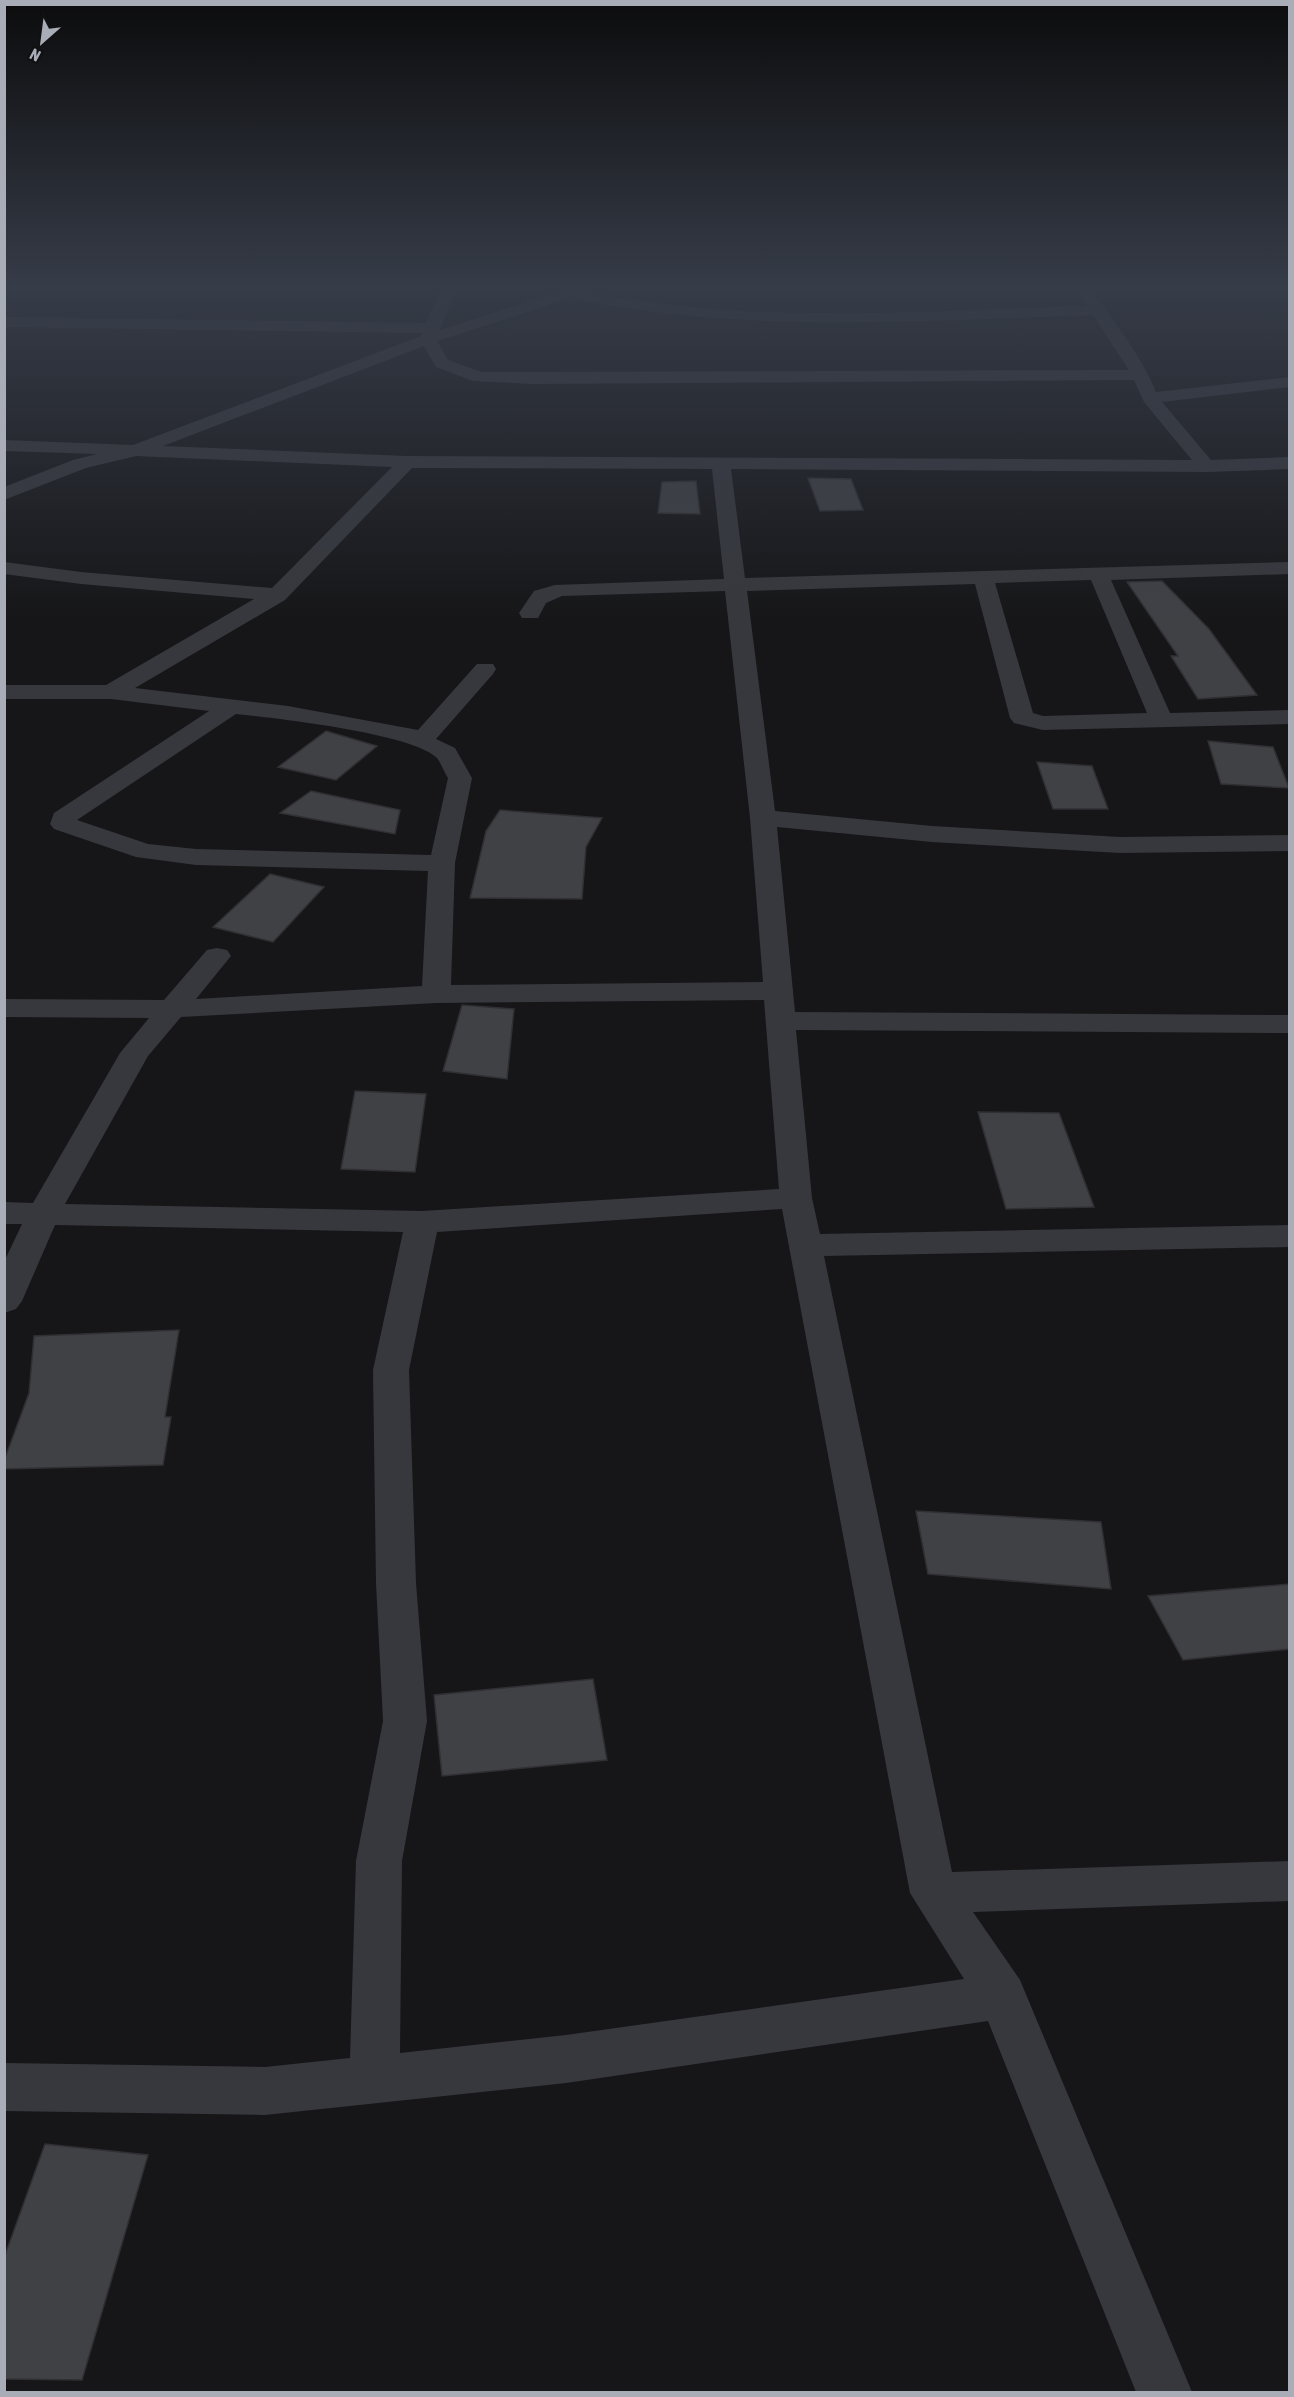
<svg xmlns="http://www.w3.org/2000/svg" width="1294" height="2397" font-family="'Asap Condensed',sans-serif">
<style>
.building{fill:#404145;stroke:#303034;stroke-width:1.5}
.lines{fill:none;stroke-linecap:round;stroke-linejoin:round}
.minor{fill:#37383d;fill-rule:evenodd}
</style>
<rect width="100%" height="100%" fill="#161618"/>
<g class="building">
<polygon points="808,478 851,479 863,510 820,511"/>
<polygon points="696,481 700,514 658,513 662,482"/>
<polygon points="1162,581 1209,629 1257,695 1198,699 1171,656 1178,656 1127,582"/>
<polygon points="326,731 377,746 336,780 278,767"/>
<polygon points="1208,741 1273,747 1289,788 1221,784"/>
<polygon points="1037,762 1092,766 1108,809 1053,809"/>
<polygon points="311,791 400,810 395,834 280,813"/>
<polygon points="500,810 602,818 586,847 582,899 470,898 486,831"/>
<polygon points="270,874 324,887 273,942 213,927"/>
<polygon points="462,1005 514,1009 507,1079 443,1071"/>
<polygon points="355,1091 426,1094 415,1172 341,1169"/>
<polygon points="978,1112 1059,1113 1094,1207 1006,1209"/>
<polygon points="179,1330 165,1417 171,1417 163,1465 4,1469 4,1461 29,1393 34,1336"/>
<polygon points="916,1511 1101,1522 1111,1589 928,1574"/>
<polygon points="1290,1584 1290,1649 1183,1660 1148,1596"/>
<polygon points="593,1679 607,1760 442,1776 434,1695"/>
<polygon points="45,2144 148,2155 82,2380 4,2379 4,2258"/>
</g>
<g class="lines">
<path class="minor" d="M441 288H456L440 330 571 288H592L588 292C746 325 926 311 1087 306L1078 292 1087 288 1091 289C1113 321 1141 355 1156 392L1290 377V387L1162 402 1211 460 1290 457V469L1206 472 731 469 745 578 1290 562V574L1111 580 1170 713 1290 710V724L1043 730 1014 723 1010 718 975 584 747 591 775 811 932 826 1120 837 1290 835V851L1120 853 932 842 777 827 795 1012 1290 1015V1033L796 1030 812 1198 820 1234 1290 1225V1247L824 1256 952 1872 1290 1861V1901L973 1912 1020 1980 1192 2392H1136L988 2021 566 2083 265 2115 4 2111V2063L265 2067 350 2058 356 1861 383 1721 376 1583 373 1370 403 1232 55 1225 22 1301 16 1309 4 1313V1262L22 1224H4V1202L33 1203 120 1053 149 1018 4 1017V999L164 1000 207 950 217 948 227 950 231 956 196 999 422 986 428 871 196 865 136 857 54 829 50 824 54 813 209 711 111 699H4V685H106L254 599 81 584 4 574V562L81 572 272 588 392 467 136 456 86 468 4 500V487L73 460 97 454 4 451V440L133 445 421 336 422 333 4 327V317L426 323ZM571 298C741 334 920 321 1093 315L1129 370 481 372 448 360 437 341ZM424 346 436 367 473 381 533 384 1134 380 1144 402 1192 460 407 456 163 446ZM412 468 712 469 724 579 555 585 534 591 519 613 522 618H538L546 603 562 596 725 591 750 818 763 982 451 985 455 863 472 778 455 748 436 739 493 674 496 669 493 664H477L418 730 288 706 135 688 285 600ZM1091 580 1147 713 1043 716 1033 713 995 583ZM236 714C275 718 412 733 437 758 441 763 444 772 448 778L431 855 196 849 148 844 77 820ZM764 1000 779 1189 422 1211 65 1204 148 1056 181 1017 436 1003ZM782 1209 910 1893 964 1979 566 2035 400 2053 402 1861 427 1721 416 1583 409 1370 437 1232Z"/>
</g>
<linearGradient id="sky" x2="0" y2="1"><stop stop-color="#0c0c0d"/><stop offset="0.46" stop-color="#363c48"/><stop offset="1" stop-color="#363c48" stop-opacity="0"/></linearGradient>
<rect width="1294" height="623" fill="url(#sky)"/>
<rect width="1294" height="2397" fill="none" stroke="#a8adb8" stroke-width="12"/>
<g transform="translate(42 42) rotate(208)" stroke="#111113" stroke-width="4.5" paint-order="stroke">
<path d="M0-4.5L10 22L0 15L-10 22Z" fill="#a8adb8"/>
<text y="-9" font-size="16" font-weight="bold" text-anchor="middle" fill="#a8adb8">N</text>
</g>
</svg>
